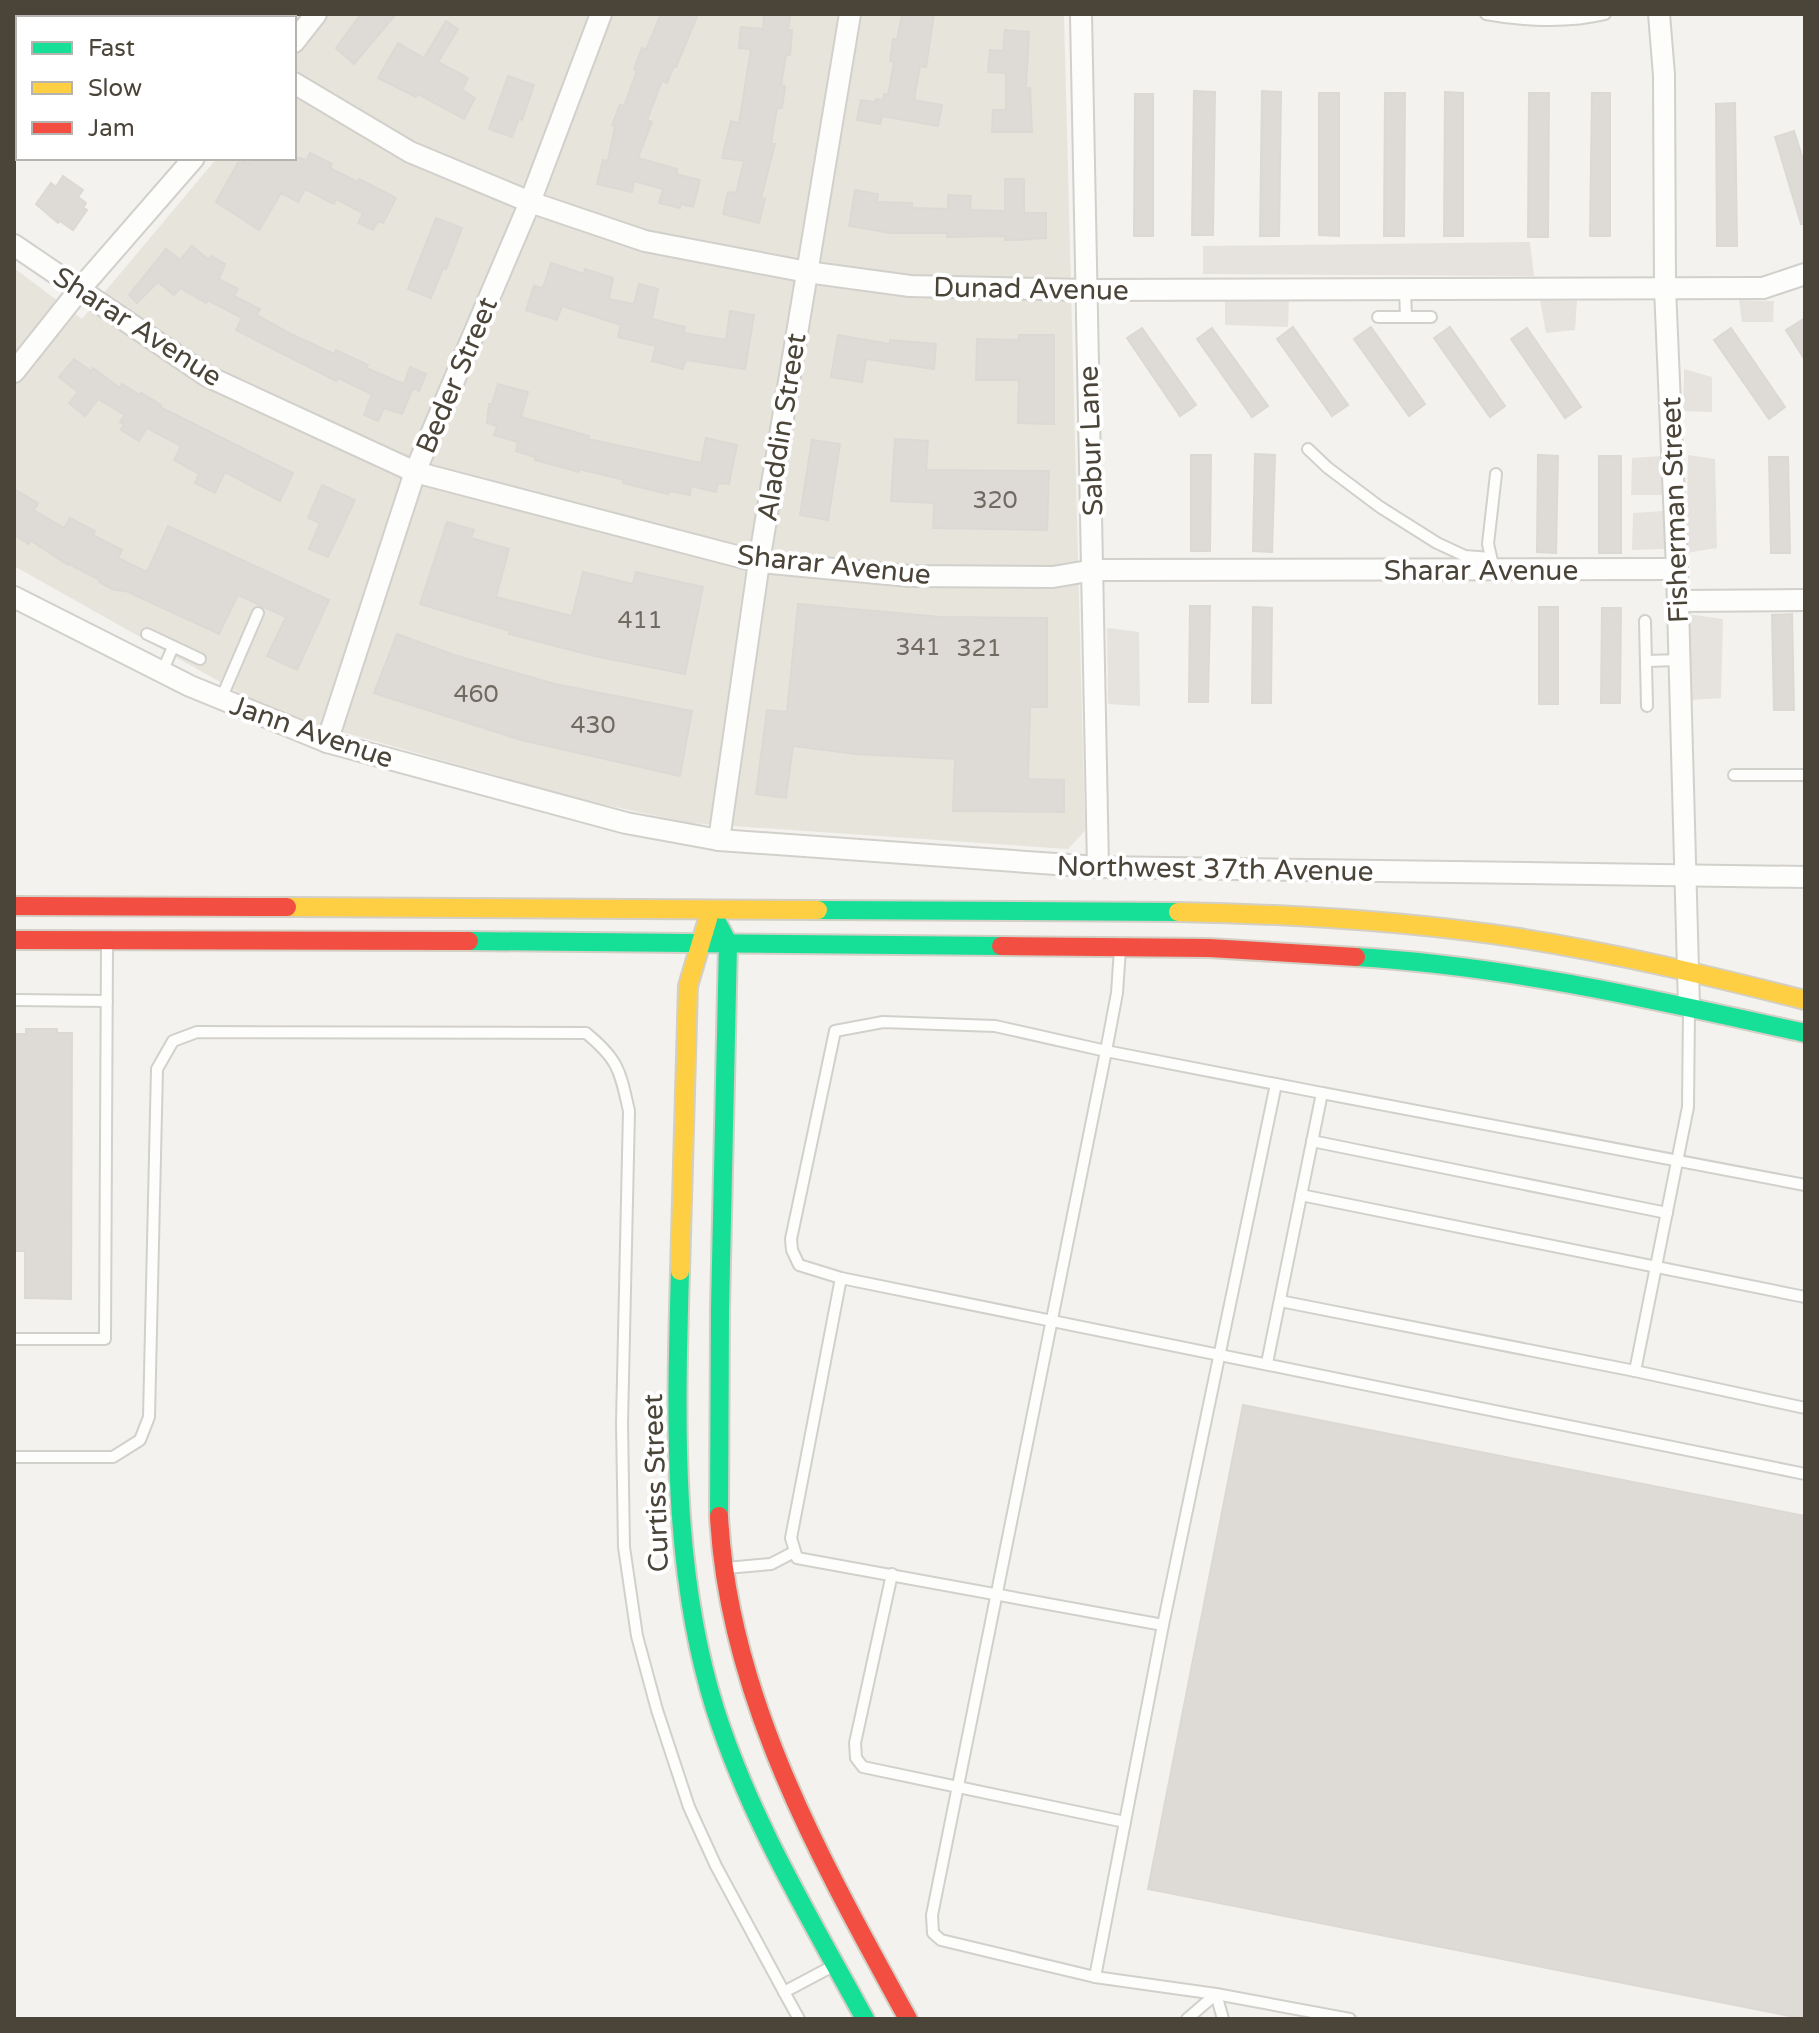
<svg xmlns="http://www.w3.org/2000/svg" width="1819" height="2033" font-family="'Varela Round',sans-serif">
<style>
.residential{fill:#e7e4dc}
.parking{fill:#e6e3df}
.building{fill:#dedbd6;stroke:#dcd9d4;stroke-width:2}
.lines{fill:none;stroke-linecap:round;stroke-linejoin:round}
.lane-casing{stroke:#d2d0cb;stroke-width:14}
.street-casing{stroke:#d2d0cb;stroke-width:24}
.fast-casing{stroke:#d3cfc5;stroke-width:22}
.slow-casing{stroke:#d3cfc5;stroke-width:22}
.jam-casing{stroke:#d3cfc5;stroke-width:22}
.lane{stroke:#fdfdfc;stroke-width:10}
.street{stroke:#fdfdfc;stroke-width:20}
.fast{stroke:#16e098;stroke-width:18}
.slow{stroke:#ffcf43;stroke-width:18}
.jam{stroke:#f24e42;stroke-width:18}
.labels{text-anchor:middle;stroke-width:8;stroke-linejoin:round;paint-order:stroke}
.number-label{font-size:24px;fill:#706a61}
.street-label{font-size:28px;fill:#4b4439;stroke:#fff}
</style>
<rect width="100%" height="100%" fill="#f4f2ee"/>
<polygon class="residential" points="210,14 1064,14 1085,831 1068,849 689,823 587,801 275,713 14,566 14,268 82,319 217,158 294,158 294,18 216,18"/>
<g class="parking">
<polygon points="1530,242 1534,276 1203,274 1203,246"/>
<polygon points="1225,299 1289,300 1288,327 1225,325"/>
<polygon points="1540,300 1577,301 1575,330 1546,333"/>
<polygon points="1739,300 1774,301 1773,322 1742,322"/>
<polygon points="1684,369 1712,377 1712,412 1683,411"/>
<polygon points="1688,455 1715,459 1717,548 1686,553"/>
<polygon points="1661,456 1665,495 1631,495 1632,458"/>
<polygon points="1664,511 1665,549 1632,550 1633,513"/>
<polygon points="1687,614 1723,619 1721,698 1690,700"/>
<polygon points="1107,628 1139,632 1140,706 1108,704"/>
</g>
<g class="building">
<polygon points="361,14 396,14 354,64 336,48"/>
<polygon points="661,14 698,14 676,67 674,66 667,83 662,81 647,120 652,122 638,158 677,169 676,174 700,180 693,207 681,204 680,208 659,203 663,189 634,181 632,192 597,184 603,160 608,161 615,126 612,125 620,105 624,106 637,71 634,69 642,48 646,50"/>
<polygon points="764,14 790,16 788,30 792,30 790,55 786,55 781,86 785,86 782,108 777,108 771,144 775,144 761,198 765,199 759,223 723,214 728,192 736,193 744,161 722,158 731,121 739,123 751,49 739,48 741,27 763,29"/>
<polygon points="902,14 934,14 926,67 920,66 914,100 942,105 938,126 882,116 880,124 857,120 861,100 876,102 876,99 883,100 884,94 888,95 894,62 890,61 893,39 897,40"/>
<polygon points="446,21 458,29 438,62 468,78 462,90 475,98 464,119 418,94 416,97 378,78 398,43 424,58"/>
<polygon points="1005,30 1029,32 1026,88 1030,88 1032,132 992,132 993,110 1006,110 1006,73 988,72 990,50 1003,51"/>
<polygon points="508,76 534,85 522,120 519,118 512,137 489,129"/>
<polygon points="1194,91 1215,92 1213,235 1192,235"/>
<polygon points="1262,91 1281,92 1279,236 1260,236"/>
<polygon points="1445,92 1463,93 1463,236 1444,236"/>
<polygon points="1319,93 1339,93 1339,236 1319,235"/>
<polygon points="1385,93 1405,93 1404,236 1384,236"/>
<polygon points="1529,93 1549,93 1548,237 1528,237"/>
<polygon points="1592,93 1610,93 1610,236 1590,236"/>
<polygon points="1135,94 1153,94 1153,236 1134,236"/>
<polygon points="1735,103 1737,246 1717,246 1716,104"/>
<polygon points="1794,131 1805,166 1805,224 1801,224 1775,137"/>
<polygon points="310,153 332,164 330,168 358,182 359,179 396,198 383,223 378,221 373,230 358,223 363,213 336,199 334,204 305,189 298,202 281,193 259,230 216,202 240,159 249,164 253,158 301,158 306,161"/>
<polygon points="63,176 83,190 78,197 86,203 83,208 87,210 73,230 60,221 58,223 36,204 51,183 56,187"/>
<polygon points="1005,179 1024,179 1024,213 1046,213 1046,238 1015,240 1005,240 1005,236 947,237 947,233 891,233 849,226 855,190 878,194 877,202 912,203 912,208 948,209 948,195 971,196 970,210 1005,211"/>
<polygon points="436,218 462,228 446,269 443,268 431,298 408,289"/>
<polygon points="192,246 209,260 211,256 225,264 219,279 238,289 234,296 260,309 257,315 291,334 334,354 336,350 368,365 366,368 404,384 410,367 426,374 419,391 413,388 402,414 384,408 378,421 364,415 372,394 338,378 336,381 236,330 242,318 208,300 206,303 180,288 174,295 158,282 137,303 129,295 166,249 180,260"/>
<polygon points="551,263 584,274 585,269 613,278 609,299 634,304 639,284 658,289 652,319 685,327 684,333 726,340 730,311 754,315 745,369 686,360 683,369 652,361 656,346 618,337 621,325 562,306 557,320 526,310 534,286 543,288"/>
<polygon points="1805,318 1805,360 1786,330"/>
<polygon points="1293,327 1348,405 1332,416 1277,339"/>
<polygon points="1371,327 1425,404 1409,416 1354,339"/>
<polygon points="1450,327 1505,406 1490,417 1434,338"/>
<polygon points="1142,328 1196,405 1180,416 1127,338"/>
<polygon points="1212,328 1268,406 1252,417 1197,339"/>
<polygon points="1527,328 1581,407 1565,418 1511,339"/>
<polygon points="1731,328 1785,407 1769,419 1714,340"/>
<polygon points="838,335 890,344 890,340 936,344 934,369 866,359 862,382 831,377"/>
<polygon points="1019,335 1054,335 1054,424 1018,423 1019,380 976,380 977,339 1019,340"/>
<polygon points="74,359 91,371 93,368 120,388 122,384 140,395 141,393 161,405 160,407 293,473 280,501 225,472 215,493 195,483 199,474 174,460 181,446 147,428 139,441 121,430 124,424 120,422 125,415 98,399 85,416 69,403 78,392 59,377"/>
<polygon points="498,384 528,392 521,417 589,436 588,439 701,463 706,438 737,445 729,484 718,483 716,492 691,486 690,495 669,491 668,494 623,483 624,480 579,469 579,472 535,460 535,457 516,451 518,442 494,435 497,426 487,423 489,404 492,404"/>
<polygon points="895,439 928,441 926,470 1049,471 1047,530 933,528 934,503 891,501"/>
<polygon points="812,440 840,444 828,520 800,515"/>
<polygon points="1255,454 1275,455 1272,552 1253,551"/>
<polygon points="1191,455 1211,455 1210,551 1191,551"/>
<polygon points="1538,455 1558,456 1556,553 1537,552"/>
<rect x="1599" y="456" width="22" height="97"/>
<polygon points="1769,457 1788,457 1790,553 1771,553"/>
<polygon points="322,485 355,500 328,557 309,549 320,523 308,518"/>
<polygon points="14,489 38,503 34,510 64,528 70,518 95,531 93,535 122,550 118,558 147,572 168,526 329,600 297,670 267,656 286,617 238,595 219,634 126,591 114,590 99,582 100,580 69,564 68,565 30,540 29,544 14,535"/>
<polygon points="447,522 474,530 471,538 509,549 496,597 572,616 583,572 633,584 636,572 703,587 685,674 594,656 509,634 510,631 420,604"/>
<polygon points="798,604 941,617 1047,618 1047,707 1030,707 1028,779 1064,780 1064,812 953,811 955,759 856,754 793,746 786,798 756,794 767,710 787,712"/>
<polygon points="1190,606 1210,606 1208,702 1189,702"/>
<polygon points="1253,607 1272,608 1271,703 1252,703"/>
<rect x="1539" y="607" width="19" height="97"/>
<polygon points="1602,608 1621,608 1620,703 1601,703"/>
<polygon points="1792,614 1794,710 1774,710 1772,615"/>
<polygon points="397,634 454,655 555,684 692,711 680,776 521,740 374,693"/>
<polygon points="26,1029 57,1029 57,1033 72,1033 71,1299 25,1298 25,1251 14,1251 14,1034 26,1034"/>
<polygon points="1243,1405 1805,1516 1805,2019 1148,1889"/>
</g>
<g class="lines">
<g class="lane-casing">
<g id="lane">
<path d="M1486 14C1523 21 1569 23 1605 14"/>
<polyline points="1405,289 1406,317"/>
<polyline points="1378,317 1431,317"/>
<polyline points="1308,449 1328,468 1380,507 1437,543 1465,556 1491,558"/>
<polyline points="1492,561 1488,544 1496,474"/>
<polyline points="1645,621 1647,706"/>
<polyline points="147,634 200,659"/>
<polyline points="1646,661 1680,660"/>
<polyline points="162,672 173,647"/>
<polyline points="221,699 258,613"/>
<polyline points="1734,775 1805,775"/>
<polyline points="1120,949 1117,993 1106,1051 995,1026 883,1022 835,1031 791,1239 792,1250 799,1265 841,1278 1805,1474"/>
<polyline points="14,1000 107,1001"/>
<polyline points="1322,1093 1805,1185"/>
<polyline points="1312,1141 1667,1213"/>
<polyline points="1301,1195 1805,1297"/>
<polyline points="841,1278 791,1538 797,1558 1163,1625"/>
<polyline points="1280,1301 1635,1371 1805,1408"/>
<polyline points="14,1339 105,1339 107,944"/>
<polyline points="1267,1363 1322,1093 1106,1051 932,1915 933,1933 941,1940 1095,1977 1216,1994 1350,2019"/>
<polyline points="1635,1371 1688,1107 1689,1010"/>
<path d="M14 1457H113L140 1440 149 1417 157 1069 173 1041 197 1032 586 1033C619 1060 620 1071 629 1111L622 1423 624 1547 637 1636 657 1710 689 1807 716 1866 784 1992"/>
<polyline points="726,1568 771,1564 794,1552"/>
<polyline points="892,1574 855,1743 856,1758 863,1767 1125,1822"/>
<polyline points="1095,1977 1163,1625 1276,1084"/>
<polyline points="799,2019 784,1992 833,1966"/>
<polyline points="1187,2019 1216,1994 1223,2019"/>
</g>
</g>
<g class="street-casing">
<g id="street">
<polyline points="188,14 194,18"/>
<polyline points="1081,14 1098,867"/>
<polyline points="1659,14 1664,75 1665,288 1677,569 1689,1006"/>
<polyline points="294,42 316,14"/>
<polyline points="294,83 410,152 530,202 645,241 807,272 910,286 1086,290 1755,288 1763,288 1805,274"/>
<polyline points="14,245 207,376 415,472 759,562 909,576 1053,577 1094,570 1677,569"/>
<polyline points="14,372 80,289 194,158"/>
<polyline points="14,597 190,686 327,742 626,823 719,840 1098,867 1805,877"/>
<polyline points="1678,601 1805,600"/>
<polyline points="327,742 415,472 530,202 601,14"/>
<polyline points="719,840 759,562 850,14"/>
</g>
</g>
<g class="fast-casing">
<g id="fast">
<polyline points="818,910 1178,912"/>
<polyline points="717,922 728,943 720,1309 719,1516"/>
<polyline points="469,941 1001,946"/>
<path d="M1356 957C1508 966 1656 1000 1805 1033"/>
<path d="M680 1271C676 1417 671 1569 715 1709 750 1819 810 1918 865 2019"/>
</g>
</g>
<g class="slow-casing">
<g id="slow">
<polyline points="287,907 818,910"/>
<path d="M1178 912C1292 914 1406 921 1519 938 1615 953 1710 976 1805 1000"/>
<polyline points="680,1271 688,986 708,919"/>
</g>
</g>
<g class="jam-casing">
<g id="jam">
<polyline points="14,906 287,907"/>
<polyline points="14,940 469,941"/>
<polyline points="1001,946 1209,948 1356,957"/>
<path d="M719 1516C728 1697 823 1864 908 2019"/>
</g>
</g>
<use href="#lane" class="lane"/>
<use href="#street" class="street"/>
<use href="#fast" class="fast"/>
<use href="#slow" class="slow"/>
<use href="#jam" class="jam"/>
</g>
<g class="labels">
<g class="number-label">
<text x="995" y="508">320</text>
<text x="640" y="628">411</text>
<text x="918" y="655">341</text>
<text x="979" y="656">321</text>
<text x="476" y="702">460</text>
<text x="593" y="733">430</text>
</g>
<g class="street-label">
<text transform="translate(1031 288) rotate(1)" y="10">Dunad Avenue</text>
<text transform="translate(138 326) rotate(33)" y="10">Sharar Avenue</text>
<text transform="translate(456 375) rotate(-67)" y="10">Beder Street</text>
<text transform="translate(781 427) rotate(-81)" y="10">Aladdin Street</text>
<text transform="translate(1090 441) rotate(-92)" y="10">Sabur Lane</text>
<text transform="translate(1674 510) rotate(-92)" y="10">Fisherman Street</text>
<text transform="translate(834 564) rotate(6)" y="10">Sharar Avenue</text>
<text x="1481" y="580">Sharar Avenue</text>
<text transform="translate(312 731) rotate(19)" y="10">Jann Avenue</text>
<text transform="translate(1215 868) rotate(1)" y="10">Northwest 37th Avenue</text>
<text transform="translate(655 1483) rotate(-92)" y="10">Curtiss Street</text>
</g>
</g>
<rect width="1819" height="2033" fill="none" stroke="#4b4439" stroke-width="32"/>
<rect x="16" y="16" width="280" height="144" fill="#ffffff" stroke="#b7b4b0" stroke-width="2"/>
<rect x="32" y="42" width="40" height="12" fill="#16e098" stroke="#b7b4b0" stroke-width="2"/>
<text x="88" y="56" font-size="24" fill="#4b4439">Fast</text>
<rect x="32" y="82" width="40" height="12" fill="#ffcf43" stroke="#b7b4b0" stroke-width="2"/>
<text x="88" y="96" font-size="24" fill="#4b4439">Slow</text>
<rect x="32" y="122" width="40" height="12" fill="#f24e42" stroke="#b7b4b0" stroke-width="2"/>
<text x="88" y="136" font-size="24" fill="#4b4439">Jam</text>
</svg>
